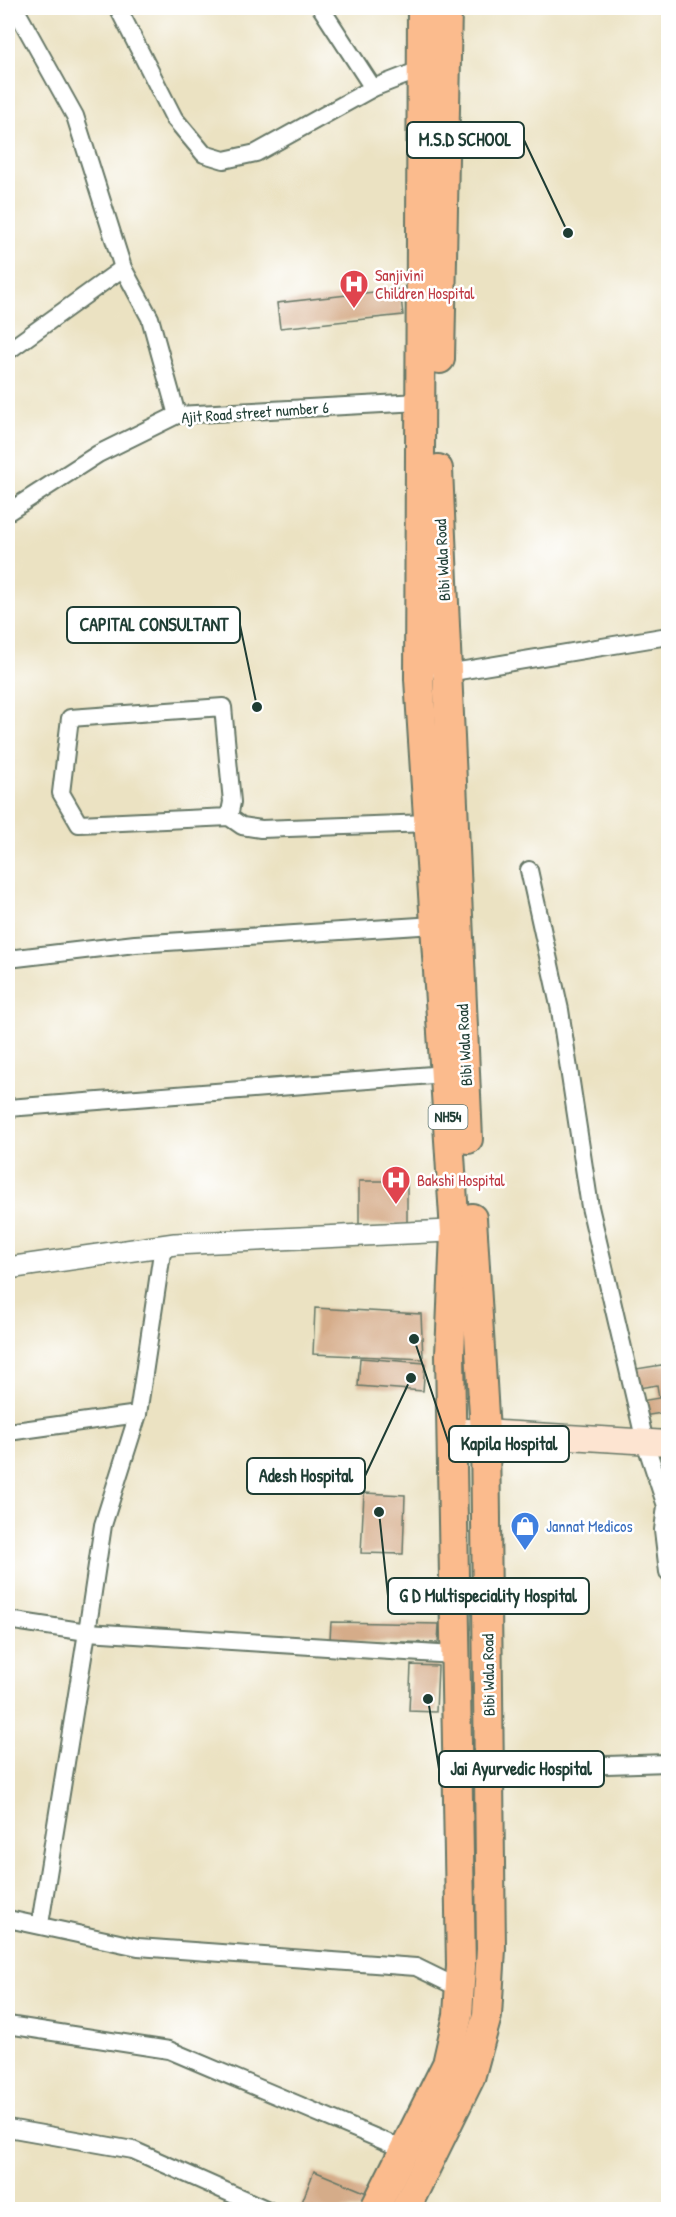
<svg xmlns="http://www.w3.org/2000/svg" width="676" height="2217" font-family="'Patrick Hand',sans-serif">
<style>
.building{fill:#d5ac89}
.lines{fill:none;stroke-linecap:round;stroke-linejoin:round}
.minor-casing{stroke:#676;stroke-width:20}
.tertiary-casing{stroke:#676;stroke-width:24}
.secondary-casing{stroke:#676;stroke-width:27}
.trunk-casing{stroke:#676;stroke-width:32}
.minor{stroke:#fff;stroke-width:16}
.tertiary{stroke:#fff;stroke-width:21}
.secondary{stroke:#fde4d1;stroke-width:24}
.trunk{stroke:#fbbb8d;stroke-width:28}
.labels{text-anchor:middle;stroke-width:5;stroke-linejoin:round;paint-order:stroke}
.shield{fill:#fff;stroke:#627771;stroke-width:1.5}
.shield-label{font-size:15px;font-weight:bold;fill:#1f3d34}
.health-label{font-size:16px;fill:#be3a42;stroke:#fff;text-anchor:start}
.street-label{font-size:16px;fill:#1f3d34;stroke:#fff}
.shop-label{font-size:16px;fill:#366cbe;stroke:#fff;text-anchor:start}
.leader{fill:none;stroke:#1f3d34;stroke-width:2}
.callout-dot{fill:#1f3d34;stroke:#fff;stroke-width:2}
.callout{fill:#fff;stroke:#1f3d34;stroke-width:2}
.callout-label{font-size:18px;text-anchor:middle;font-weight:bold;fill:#1f3d34}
</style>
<rect width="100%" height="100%" fill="#fff"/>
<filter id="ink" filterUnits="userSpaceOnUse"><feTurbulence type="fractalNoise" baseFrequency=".0167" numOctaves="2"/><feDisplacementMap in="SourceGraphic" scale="12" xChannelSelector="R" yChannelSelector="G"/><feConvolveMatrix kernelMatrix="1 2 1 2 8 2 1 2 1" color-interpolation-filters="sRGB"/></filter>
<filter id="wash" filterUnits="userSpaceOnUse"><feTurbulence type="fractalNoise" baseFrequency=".008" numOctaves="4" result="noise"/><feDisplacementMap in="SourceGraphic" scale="24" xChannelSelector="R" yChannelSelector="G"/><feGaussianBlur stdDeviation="1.35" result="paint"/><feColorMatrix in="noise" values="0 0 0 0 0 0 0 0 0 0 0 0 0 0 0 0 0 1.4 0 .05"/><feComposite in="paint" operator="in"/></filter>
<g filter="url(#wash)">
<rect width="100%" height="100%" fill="#ebe2c2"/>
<g id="blocks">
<g class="building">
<polygon points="400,289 403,315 280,328 277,303"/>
<polygon points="667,848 668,848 668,872 666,865"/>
<rect x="359" y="1181" width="48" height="43"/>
<polygon points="315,1308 421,1314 423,1359 313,1354"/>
<polygon points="360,1358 425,1363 423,1391 358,1386"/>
<polygon points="668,1364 668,1412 643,1416 641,1401 659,1398 657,1385 639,1388 636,1369"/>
<polygon points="364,1493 405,1495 403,1554 361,1553"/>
<polygon points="331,1622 439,1624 438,1643 330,1640"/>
<polygon points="411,1665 438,1666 436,1712 409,1711"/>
<polygon points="314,2171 367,2193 360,2210 299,2210"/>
</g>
</g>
</g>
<g filter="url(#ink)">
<use href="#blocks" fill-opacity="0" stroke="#676" stroke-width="1.5"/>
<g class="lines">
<g class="minor-casing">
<g id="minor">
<polyline points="15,8 75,116 123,268 150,318 177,415"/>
<polyline points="118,8 174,118 204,154 224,160 256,153 373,88 321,8"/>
<polyline points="373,88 422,69"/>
<polyline points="8,351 123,268"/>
<polyline points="8,512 98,454 177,415 420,402"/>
<polyline points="441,674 668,636"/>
<polyline points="229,817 79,824 61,793 70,718 223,707 232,802 229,817 242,826 261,829 429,823"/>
<polyline points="529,870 560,1010 590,1207 645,1442 666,1506 663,1530 668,1572"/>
<polyline points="8,959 135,944 435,925"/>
<polyline points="8,1108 445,1074"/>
<polyline points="138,1414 163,1246"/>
<polyline points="8,1432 138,1414 103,1525 87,1632 8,1620"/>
<polyline points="489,1769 668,1763"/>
<polyline points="8,1919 138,1947 416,1967 459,1988"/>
<polyline points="40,1924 87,1632 454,1655"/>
<polyline points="8,2025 169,2050 410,2152"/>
<polyline points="8,2128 133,2150 268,2210"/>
</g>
</g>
<g class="tertiary-casing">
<polyline id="tertiary" points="8,1268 175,1244 470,1230"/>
</g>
<g class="secondary-casing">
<polyline id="secondary" points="451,1430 668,1443"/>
</g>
<g class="trunk-casing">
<g id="trunk">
<polyline points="440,359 447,8"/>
<polyline points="438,469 468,1139"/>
<polyline points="374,2210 447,2064 458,2015 461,1966 450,1355 455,1232 419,679 422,8"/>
<polyline points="405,2210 470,2078 487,2016 491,1949 485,1432 472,1218"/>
</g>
</g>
<use href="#minor" class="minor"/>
<use href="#tertiary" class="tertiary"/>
<use href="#secondary" class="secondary"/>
<use href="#trunk" class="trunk"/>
</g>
</g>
<defs>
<g id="hospital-pin" transform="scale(1.5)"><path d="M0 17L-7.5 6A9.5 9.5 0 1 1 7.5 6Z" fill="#e0444e" stroke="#fff"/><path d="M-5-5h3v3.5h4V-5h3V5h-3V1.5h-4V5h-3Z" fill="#fff"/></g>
<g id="shop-pin" transform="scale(1.5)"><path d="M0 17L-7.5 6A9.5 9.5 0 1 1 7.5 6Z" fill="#3f7fe0" stroke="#fff"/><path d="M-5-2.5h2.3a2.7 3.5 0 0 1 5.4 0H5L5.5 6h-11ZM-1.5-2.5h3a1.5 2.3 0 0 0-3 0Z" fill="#fff"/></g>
</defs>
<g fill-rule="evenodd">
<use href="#hospital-pin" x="354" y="284"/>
<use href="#hospital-pin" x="396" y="1180"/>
<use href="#shop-pin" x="525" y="1526"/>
</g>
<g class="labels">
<rect class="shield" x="428.5" y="1105" width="39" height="24" rx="4.5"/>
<g class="shield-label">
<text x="448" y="1122">NH54</text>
</g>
<g class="health-label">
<text x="375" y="281">Sanjivini<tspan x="375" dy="18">Children Hospital</tspan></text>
<text x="417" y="1186">Bakshi Hospital</text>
</g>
<g class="street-label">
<text transform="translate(255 412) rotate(-4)" y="6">Ajit Road street number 6</text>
<text transform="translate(442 560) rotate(-93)" y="6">Bibi Wala Road</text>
<text transform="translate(464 1045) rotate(-93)" y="6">Bibi Wala Road</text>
<text transform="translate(488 1675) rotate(-91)" y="6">Bibi Wala Road</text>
</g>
<g class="shop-label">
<text x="546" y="1532">Jannat Medicos</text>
</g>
</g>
<path class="leader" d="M568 233L524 140M257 707L240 625M414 1339L449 1444M411 1378L365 1476M379 1512L388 1596M428 1699L439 1769"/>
<g class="callout-dot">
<circle cx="568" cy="233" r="6"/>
<circle cx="257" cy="707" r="6"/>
<circle cx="414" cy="1339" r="6"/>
<circle cx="411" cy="1378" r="6"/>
<circle cx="379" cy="1512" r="6"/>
<circle cx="428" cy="1699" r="6"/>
</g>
<g class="callout">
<rect x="407" y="122" width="117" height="36" rx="6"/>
<rect x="67" y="607" width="173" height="36" rx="6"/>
<rect x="449" y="1426" width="120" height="36" rx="6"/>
<rect x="247" y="1458" width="118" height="36" rx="6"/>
<rect x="388" y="1578" width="201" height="36" rx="6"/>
<rect x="439" y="1751" width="165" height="36" rx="6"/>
</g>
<g class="callout-label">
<text x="465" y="146">M.S.D SCHOOL</text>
<text x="154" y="631">CAPITAL CONSULTANT</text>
<text x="509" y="1450">Kapila Hospital</text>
<text x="306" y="1482">Adesh Hospital</text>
<text x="488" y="1602">G D Multispeciality Hospital</text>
<text x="521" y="1775">Jai Ayurvedic Hospital</text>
</g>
<rect width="676" height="2217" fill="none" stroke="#fff" stroke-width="30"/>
</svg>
